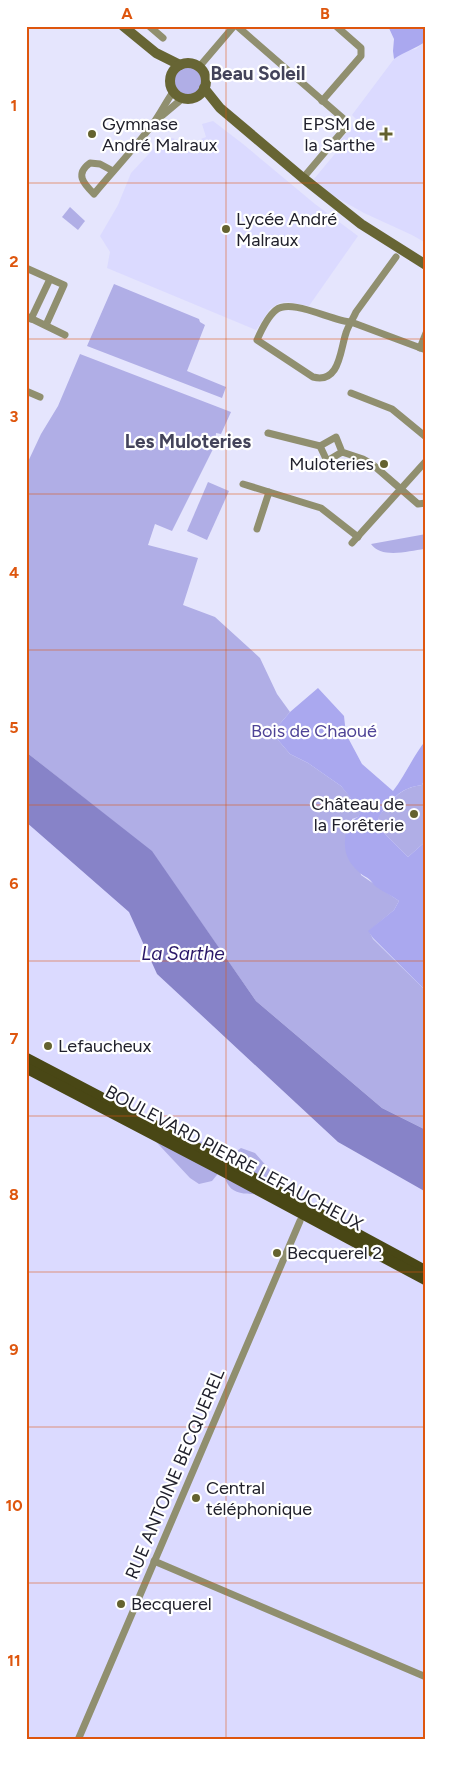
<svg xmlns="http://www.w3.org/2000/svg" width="452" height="1766" font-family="Figtree,sans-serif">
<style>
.built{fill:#dbdaff}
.green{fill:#b0aee6}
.forest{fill:#aaa8ef}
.water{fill:#8783c8}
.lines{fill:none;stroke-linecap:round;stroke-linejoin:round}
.street{stroke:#908f6f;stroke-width:7}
.secondary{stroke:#676534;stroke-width:10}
.primary{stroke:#494715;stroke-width:11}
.grid{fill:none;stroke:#de560e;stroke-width:1;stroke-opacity:0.55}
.poi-dot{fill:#64622f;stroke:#fff;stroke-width:2}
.labels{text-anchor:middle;stroke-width:4.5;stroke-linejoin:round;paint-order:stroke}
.poi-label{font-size:18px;fill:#21212c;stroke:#fff;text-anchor:start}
.park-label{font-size:18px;fill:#4e4396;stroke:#fff}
.street-label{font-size:18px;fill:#21212c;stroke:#fff}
.neighbourhood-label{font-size:19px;font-weight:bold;fill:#43435a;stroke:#fff}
.water-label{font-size:19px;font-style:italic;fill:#2a1868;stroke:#fff}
.neatline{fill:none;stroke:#de560e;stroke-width:2}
.grid-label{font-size:16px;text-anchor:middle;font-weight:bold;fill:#de560e}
</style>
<rect width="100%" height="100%" fill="#e5e5fd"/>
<g class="built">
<polygon points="426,41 426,243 412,235 364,213 332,195 314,179 339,149 336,146 355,123 356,119 352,115 394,59 404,51 416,49"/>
<polygon points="213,121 243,144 315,204 358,236 309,306 288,302 279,303 270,309 256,330 107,268 110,252 100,236 118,205 131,173 161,141 172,138 178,140 183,146 206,137 202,124"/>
<polygon points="26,822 130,912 157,974 338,1142 426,1192 426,1740 26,1740"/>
</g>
<g class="green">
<circle cx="188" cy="81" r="14"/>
<polygon points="70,207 85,221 78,230 62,217"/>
<polygon points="114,284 199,319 200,322 205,325 187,371 226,387 222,398 87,346"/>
<polygon points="80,354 231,412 221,434 216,433 215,445 172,531 155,524 148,545 198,558 183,605 215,617 260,658 277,694 290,712 272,733 290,754 308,763 341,786 362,811 358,817 352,819 361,875 399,901 394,910 369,931 373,939 426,991 426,1130 382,1108 256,1001 152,852 26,752 26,466 41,434 58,406"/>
<polygon points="208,482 229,491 207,540 187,531"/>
<path d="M426 534V549H424C409 551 381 559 371 544Z"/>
<path d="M426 775V841L408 857 379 828 378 817C392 801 398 788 422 785Z"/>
<path d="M145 1130 265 1194C255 1194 236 1196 229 1186 226 1182 224 1175 221 1170L212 1181 199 1184 190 1178Z"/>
<path d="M186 1142C207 1142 218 1139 225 1162L234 1153 241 1148 255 1153 284 1186 294 1199Z"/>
</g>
<g class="forest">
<path d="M388 26H426V41C416 49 405 51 394 59L393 51 394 39Z"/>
<path d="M318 688 344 716 346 734 362 764 393 791C405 776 413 756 426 740V775L422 785C399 788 391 800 378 818L379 828 408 857 426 841V991L373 938 368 931 394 910 399 901C391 895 383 892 375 886 373 884 372 882 370 880 367 877 363 876 360 873 342 858 343 843 348 823L358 817 361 811 341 786 308 763 290 754 272 733 290 712Z"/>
</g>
<polygon class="water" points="26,752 152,851 256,1001 382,1108 426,1130 426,1192 338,1142 157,974 129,912 26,822"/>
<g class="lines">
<g class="street">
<polyline points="149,26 163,38"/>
<polyline points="237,26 346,121 346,127 303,178"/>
<polyline points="199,67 234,26"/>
<polyline points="322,101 361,56 361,48 336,26"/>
<polyline points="158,119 183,98"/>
<path d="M113 171 100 164 90 163C75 174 83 183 94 194 113 171 134 149 152 125 160 114 166 102 173 92"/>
<path d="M396 257 356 312C353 319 348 326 346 333 340 350 340 384 313 377L257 340C261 331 267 317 276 310 291 298 332 321 351 322L426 350"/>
<polyline points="26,268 64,285 46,325"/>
<polyline points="26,316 65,335"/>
<polyline points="31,319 50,279"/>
<polyline points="420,348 426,333"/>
<polyline points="26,391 40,397"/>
<polyline points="351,393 392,409 426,437"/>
<polyline points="268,433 320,446"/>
<polyline points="342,452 336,437 320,446 327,461 342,452 363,459 372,464 418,504 426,503"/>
<polyline points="243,484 269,492"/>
<polyline points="257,529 269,492 321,508 358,537"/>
<polyline points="352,543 426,461"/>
<polyline points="154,1561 426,1677"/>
<polyline points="78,1740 300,1221"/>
</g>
<g class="secondary">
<polyline points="123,26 156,53 180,65"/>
<circle cx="188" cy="81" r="18"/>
<polyline points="204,88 220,108 303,178 361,224 426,265"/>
</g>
<g class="primary">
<polyline points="26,1058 213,1156 426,1271"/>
<polyline points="26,1068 221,1170 426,1280"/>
</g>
</g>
<path class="grid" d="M226 26V1740M26 183H426M26 339H426M26 494H426M26 650H426M26 805H426M26 961H426M26 1116H426M26 1272H426M26 1427H426M26 1583H426"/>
<g class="poi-dot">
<circle cx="92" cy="134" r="5"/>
<path d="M383.5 126.5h5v5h5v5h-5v5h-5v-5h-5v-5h5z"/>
<circle cx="226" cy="229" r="5"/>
<circle cx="384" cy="464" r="5"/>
<circle cx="414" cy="814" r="5"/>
<circle cx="48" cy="1046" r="5"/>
<circle cx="277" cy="1253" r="5"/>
<circle cx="196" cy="1498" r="5"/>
<circle cx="121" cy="1604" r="5"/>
</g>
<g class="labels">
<g class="poi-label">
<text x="102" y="130">Gymnase<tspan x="102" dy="21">André Malraux</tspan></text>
<text x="375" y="130" text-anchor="end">EPSM de<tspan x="375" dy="21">la Sarthe</tspan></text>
<text x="236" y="225">Lycée André<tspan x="236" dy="21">Malraux</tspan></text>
<text x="374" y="470" text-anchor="end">Muloteries</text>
<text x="404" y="810" text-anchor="end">Château de<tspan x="404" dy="21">la Forêterie</tspan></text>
<text x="58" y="1052">Lefaucheux</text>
<text x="287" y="1259">Becquerel 2</text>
<text x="206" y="1494">Central<tspan x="206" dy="21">téléphonique</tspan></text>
<text x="131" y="1610">Becquerel</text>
</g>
<g class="park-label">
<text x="314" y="737">Bois de Chaoué</text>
</g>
<g class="street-label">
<text transform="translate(234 1158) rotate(28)" y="6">BOULEVARD PIERRE LEFAUCHEUX</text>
<text transform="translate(175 1474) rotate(-67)" y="6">RUE ANTOINE BECQUEREL</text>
</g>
<g class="neighbourhood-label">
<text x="258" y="80">Beau Soleil</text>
<text x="188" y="448">Les Muloteries</text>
</g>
<g class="water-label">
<text x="183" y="960">La Sarthe</text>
</g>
</g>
<rect width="452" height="1766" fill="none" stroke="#ffffff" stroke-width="55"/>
<rect x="28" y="28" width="396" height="1710" class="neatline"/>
<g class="grid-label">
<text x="127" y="19">A</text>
<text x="325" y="19">B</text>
<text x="14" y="111">1</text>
<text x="14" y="267">2</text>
<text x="14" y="422">3</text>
<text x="14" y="578">4</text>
<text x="14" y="733">5</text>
<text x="14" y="889">6</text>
<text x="14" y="1044">7</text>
<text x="14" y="1200">8</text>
<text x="14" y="1355">9</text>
<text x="14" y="1511">10</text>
<text x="14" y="1666">11</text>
</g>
</svg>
